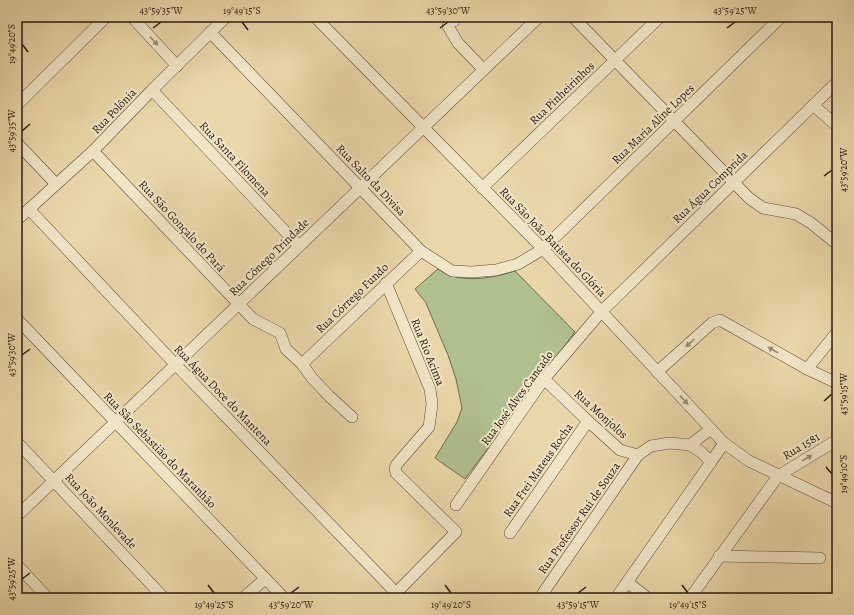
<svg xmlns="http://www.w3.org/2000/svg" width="854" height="615" font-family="Alegreya,serif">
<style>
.green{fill:#b0bf8e;stroke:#6c6c4f}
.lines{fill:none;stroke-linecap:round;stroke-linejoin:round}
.minor-casing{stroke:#584936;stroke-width:12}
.minor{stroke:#f1e5c7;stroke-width:11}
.oneway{fill:#978a75}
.ticks{fill:none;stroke:#281a10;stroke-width:1.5}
.labels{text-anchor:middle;stroke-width:4;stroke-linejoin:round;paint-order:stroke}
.street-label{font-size:12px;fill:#281a10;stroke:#f1e5c7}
.neatline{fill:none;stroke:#281a10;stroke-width:1.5}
.ticks-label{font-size:10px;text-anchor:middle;fill:#281a10}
</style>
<rect width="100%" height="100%" fill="#ead7a9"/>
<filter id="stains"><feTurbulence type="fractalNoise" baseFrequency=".005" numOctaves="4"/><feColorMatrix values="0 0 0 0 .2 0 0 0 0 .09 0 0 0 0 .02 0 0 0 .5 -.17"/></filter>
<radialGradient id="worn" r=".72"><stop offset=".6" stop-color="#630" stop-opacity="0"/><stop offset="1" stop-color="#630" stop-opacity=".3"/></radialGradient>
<path class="green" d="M438 269C443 272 447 275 452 276 473 282 496 277 515 271L575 332 465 479 435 458 457 422 462 408 456 379 448 355 431 315 426 303 415 289Z"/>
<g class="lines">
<g class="minor-casing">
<g id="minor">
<polyline points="132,17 177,66"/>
<polyline points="315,17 543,249 724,443 749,461 837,503"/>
<polyline points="451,17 454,21"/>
<polyline points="573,17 749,198 763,208 796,214 811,223 837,244"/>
<polyline points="448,26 458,43 483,69"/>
<polyline points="210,32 421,251 452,271 472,272 496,270 518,264 543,249 781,17"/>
<polyline points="152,90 299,246"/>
<polyline points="17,105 106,17"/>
<polyline points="813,105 837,126"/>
<polyline points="17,143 56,184"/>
<polyline points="93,151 253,319 280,333 286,349 302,364 312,378 329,396 352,417"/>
<polyline points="482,188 660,17"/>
<polyline points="29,209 175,364 401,598"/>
<polyline points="17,220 93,151 152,90 226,17"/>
<polyline points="386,283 430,389 432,404 429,427 397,464 395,468 396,473 456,532 391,598"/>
<polyline points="17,319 284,598"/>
<polyline points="302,364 421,251"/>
<polyline points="807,369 837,332"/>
<polyline points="657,372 712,323 720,320 807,369 837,383"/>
<polyline points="544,379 588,421 620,450 638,455 651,446 670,443 690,445 701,452 711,462 724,443"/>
<polyline points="17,442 164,598"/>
<polyline points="690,445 711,429"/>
<polyline points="456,505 544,379 602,311 837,82"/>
<polyline points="17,516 539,17"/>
<polyline points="510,533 588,421"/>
<polyline points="719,556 820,558"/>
<polyline points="17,565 48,598"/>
<polyline points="627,582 648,598"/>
<polyline points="541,596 638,455"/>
<polyline points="243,598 265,579"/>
<polyline points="616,598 711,462"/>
<polyline points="690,598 778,476 837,440"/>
</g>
</g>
<use href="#minor" class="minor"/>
</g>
<defs><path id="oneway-solid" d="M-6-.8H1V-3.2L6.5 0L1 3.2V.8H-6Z"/></defs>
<g class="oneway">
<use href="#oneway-solid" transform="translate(154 41) rotate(47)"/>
<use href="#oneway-solid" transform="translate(690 343) rotate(138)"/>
<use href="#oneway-solid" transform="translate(773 350) rotate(-151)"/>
<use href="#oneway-solid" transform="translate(684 400) rotate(47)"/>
<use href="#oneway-solid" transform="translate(807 458) rotate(-31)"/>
</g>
<path class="ticks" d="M242 22 248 30M153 28 161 22M440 28 448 22M727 28 735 22M22 44 28 52M22 131 30 124M824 176 832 170M22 355 30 349M824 401 832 394M826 467 832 474M22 579 30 573M208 585 214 593M445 585 451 593M682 585 688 593M291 593 299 587M578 593 586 587"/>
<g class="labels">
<g class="street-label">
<text transform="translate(562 93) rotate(-44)" y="4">Rua Pinheirinhos</text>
<text transform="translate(114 111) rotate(-46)" y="4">Rua Polônia</text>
<text transform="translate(653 124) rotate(-44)" y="4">Rua Maria Aline Lopes</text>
<text transform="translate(235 159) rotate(47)" y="4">Rua Santa Filomena</text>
<text transform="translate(371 180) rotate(46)" y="4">Rua Salto da Divisa</text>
<text transform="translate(710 187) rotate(-44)" y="4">Rua Água Comprida</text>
<text transform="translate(182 226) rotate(47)" y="4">Rua São Gonçalo do Pará</text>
<text transform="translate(553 242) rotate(46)" y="4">Rua São João Batista do Glória</text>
<text transform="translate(269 257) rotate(-44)" y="4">Rua Cônego Trindade</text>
<text transform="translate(352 298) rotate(-44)" y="4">Rua Córrego Fundo</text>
<text transform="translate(428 352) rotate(68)" y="4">Rua Rio Acima</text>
<text transform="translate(223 395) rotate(46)" y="4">Rua Água Doce do Mantena</text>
<text transform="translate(517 398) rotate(-54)" y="4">Rua José Alves Cancado</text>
<text transform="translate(601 414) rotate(42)" y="4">Rua Monjolos</text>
<text transform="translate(801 446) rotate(-31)" y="4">Rua 1581</text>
<text transform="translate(160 450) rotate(46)" y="4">Rua São Sebastião do Maranhão</text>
<text transform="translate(538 470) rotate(-55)" y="4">Rua Frei Mateus Rocha</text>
<text transform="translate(101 511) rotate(47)" y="4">Rua João Monlevade</text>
<text transform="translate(579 518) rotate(-55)" y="4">Rua Professor Rui de Souza</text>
</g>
</g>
<rect width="854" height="615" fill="none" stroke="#ead7a9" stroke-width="44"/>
<rect x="22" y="22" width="810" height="571" class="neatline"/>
<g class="ticks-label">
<text x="161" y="14">43°59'35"W</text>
<text x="242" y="14">19°49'15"S</text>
<text x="448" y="14">43°59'30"W</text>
<text x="735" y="14">43°59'25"W</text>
<text transform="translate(11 44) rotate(-90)" y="4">19°49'20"S</text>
<text transform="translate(11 131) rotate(-90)" y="4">43°59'35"W</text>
<text transform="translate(843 170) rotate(-90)" y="4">43°59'20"W</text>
<text transform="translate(11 355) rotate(-90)" y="4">43°59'30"W</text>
<text transform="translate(843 394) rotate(-90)" y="4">43°59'15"W</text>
<text transform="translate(843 474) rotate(-90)" y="4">19°49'10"S</text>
<text transform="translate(11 579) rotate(-90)" y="4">43°59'25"W</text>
<text x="214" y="608">19°49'25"S</text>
<text x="291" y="608">43°59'20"W</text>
<text x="451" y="608">19°49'20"S</text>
<text x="578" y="608">43°59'15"W</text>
<text x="688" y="608">19°49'15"S</text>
</g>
<rect width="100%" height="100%" filter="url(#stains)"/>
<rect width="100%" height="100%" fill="url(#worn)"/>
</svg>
